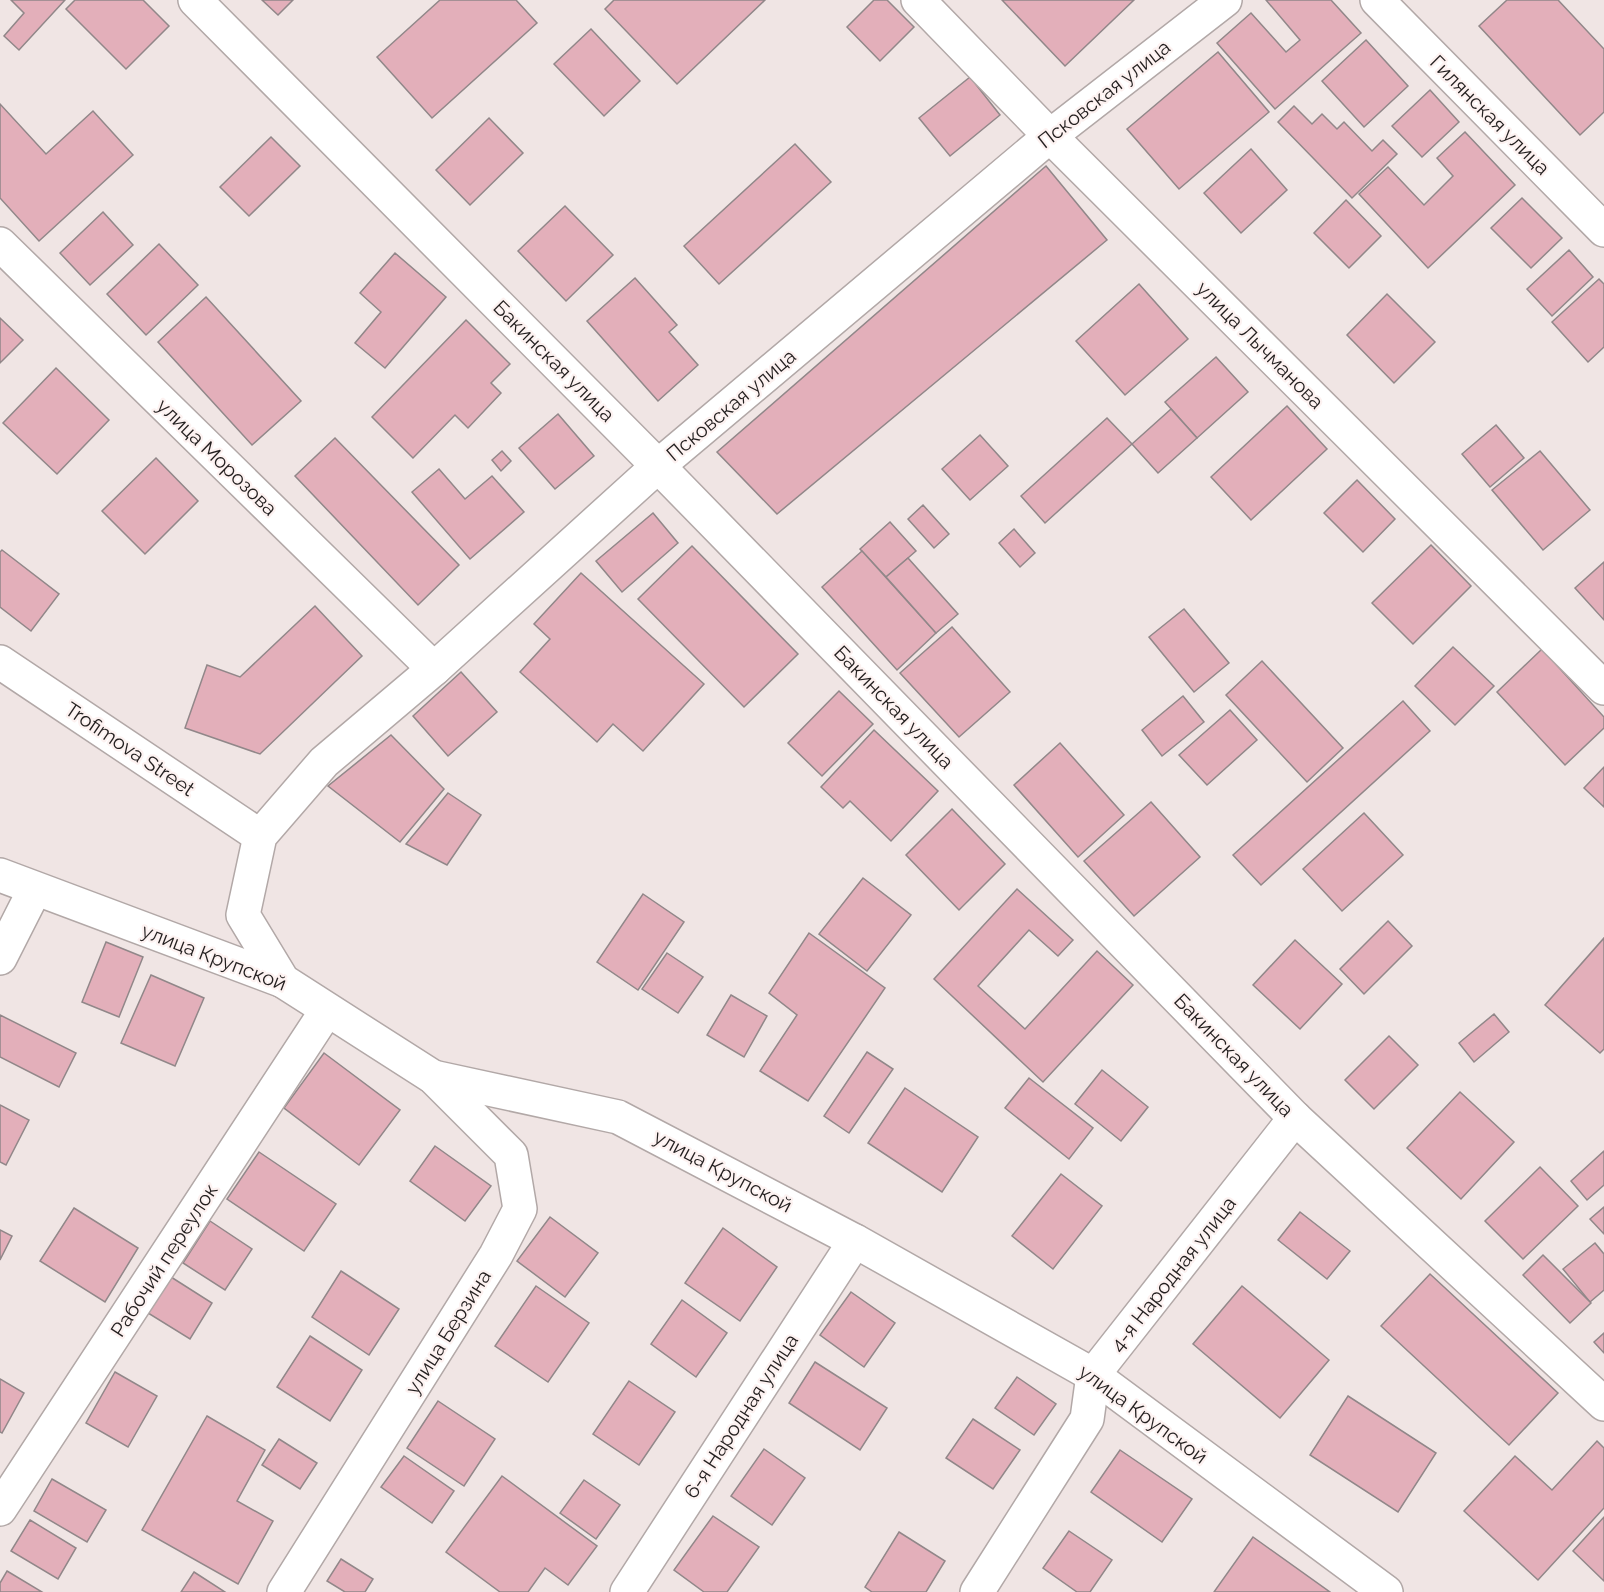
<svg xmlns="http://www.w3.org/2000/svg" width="1604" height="1592" font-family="Raleway,sans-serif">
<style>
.building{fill:#e3afba;stroke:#918789;stroke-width:1.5}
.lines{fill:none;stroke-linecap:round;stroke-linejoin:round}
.minor-casing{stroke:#b2a8a7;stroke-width:36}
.major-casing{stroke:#b2a8a7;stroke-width:36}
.minor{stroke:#fff;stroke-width:33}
.major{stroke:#fff;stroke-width:33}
.labels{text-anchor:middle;stroke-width:4.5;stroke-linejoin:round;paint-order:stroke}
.street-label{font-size:20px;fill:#221e1e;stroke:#fdf2f1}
</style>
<rect width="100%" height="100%" fill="#f0e5e4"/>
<g class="building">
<polygon points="11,0 65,0 19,50 4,36 24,13"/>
<polygon points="75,0 143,0 169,26 126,69 66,9"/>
<polygon points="262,0 293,0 278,15"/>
<polygon points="440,0 516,0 537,23 432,118 377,57"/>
<polygon points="614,0 765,0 677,84 605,9"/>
<polygon points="874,0 887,0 914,27 880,61 847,27"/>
<polygon points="1002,0 1134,0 1065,66"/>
<polygon points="1266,0 1331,0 1361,33 1275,109 1217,43 1251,13 1286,52 1300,40"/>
<polygon points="1507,0 1558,0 1604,49 1604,112 1580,135 1479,26"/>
<polygon points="591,29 640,81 604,116 554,64"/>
<polygon points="1366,40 1408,86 1364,127 1322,81"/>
<polygon points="1218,52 1269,112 1179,189 1127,129"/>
<polygon points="970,77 1000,115 950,156 919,118"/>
<polygon points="1430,90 1459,122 1422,157 1392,126"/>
<polygon points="0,104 46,154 93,111 133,155 39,241 0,198"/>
<polygon points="1294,106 1312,124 1322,114 1337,129 1344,122 1372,151 1383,140 1397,154 1352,198 1278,122"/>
<polygon points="489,118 523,153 470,205 436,170"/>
<polygon points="1465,132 1515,185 1428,268 1359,194 1388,167 1424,205 1453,176 1437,158"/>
<polygon points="271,137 300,166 249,216 220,187"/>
<polygon points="795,144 831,182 719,284 684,246"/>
<polygon points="1251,149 1287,190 1241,233 1204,193"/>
<polygon points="1046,166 1107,240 777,514 717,452"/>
<polygon points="1522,198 1562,238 1531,268 1491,228"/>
<polygon points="1346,200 1381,236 1349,268 1314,233"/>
<polygon points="565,206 613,255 566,301 518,251"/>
<polygon points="103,212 133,245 90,285 60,253"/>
<polygon points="159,244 198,285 146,335 107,294"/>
<polygon points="1569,250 1593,277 1552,316 1527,289"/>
<polygon points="395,253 446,297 385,368 355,343 381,312 360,293"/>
<polygon points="635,278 677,325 669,332 698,365 658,401 587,321"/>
<polygon points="1599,279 1604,284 1604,347 1588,362 1552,322"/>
<polygon points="1139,284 1188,339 1125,395 1076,341"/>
<polygon points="1387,294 1435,342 1394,383 1347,335"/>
<polygon points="206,297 301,401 252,445 158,342"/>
<polygon points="0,318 23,340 0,363"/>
<polygon points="466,320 510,364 491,383 501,393 468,428 455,415 413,458 372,417"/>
<polygon points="1216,357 1248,392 1197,438 1165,402"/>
<polygon points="56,368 109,420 57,474 3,423"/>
<polygon points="1287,406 1327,449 1251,520 1211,477"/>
<polygon points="1171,409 1197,438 1158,473 1132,444"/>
<polygon points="558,414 594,456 555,489 519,448"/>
<polygon points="1107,418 1132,444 1045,523 1021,496"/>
<polygon points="1496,425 1524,458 1490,487 1462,454"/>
<polygon points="980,435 1008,466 970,500 942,469"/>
<polygon points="335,438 459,565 418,605 295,476"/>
<polygon points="502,451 511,461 501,471 492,460"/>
<polygon points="1540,451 1590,510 1543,550 1492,490"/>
<polygon points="156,458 198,501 145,554 102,511"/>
<polygon points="439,469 465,499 492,476 524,512 470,559 412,492"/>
<polygon points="1357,480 1395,519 1363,552 1324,513"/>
<polygon points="923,505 949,534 934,548 908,519"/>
<polygon points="653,513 678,543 622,592 596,561"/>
<polygon points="890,522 916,551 886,577 860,549"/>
<polygon points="1014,529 1035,553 1020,567 999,543"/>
<polygon points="1431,545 1471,586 1413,644 1372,603"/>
<polygon points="692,546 798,654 744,707 638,599"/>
<polygon points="2,550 59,594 31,631 0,607 0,552"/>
<polygon points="862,551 936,633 897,670 822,587"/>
<polygon points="908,558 958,614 936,633 886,577"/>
<polygon points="1604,562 1604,620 1575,588"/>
<polygon points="581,573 704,684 643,751 613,724 597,742 520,672 550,639 534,624"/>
<polygon points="315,606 362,656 260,754 185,728 207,665 240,677"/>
<polygon points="1184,609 1229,663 1194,692 1149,637"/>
<polygon points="952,627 1010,692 959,737 900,673"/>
<polygon points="1453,647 1494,686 1455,725 1415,686"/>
<polygon points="1542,649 1604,717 1604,728 1565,765 1497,692"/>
<polygon points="1262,661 1343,748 1307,782 1226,695"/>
<polygon points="461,672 497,712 448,756 413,716"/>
<polygon points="839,691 873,724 822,776 788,743"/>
<polygon points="1183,696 1204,722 1162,756 1142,730"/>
<polygon points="1403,701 1430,731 1261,885 1233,855"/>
<polygon points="1230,710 1257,740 1207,785 1179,755"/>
<polygon points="874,730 938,791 891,841 850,801 843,808 821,787"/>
<polygon points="391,735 444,789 400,842 328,786"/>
<polygon points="1060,743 1124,815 1078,857 1014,785"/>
<polygon points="1604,767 1604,807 1584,788"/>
<polygon points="448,793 481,815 447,865 406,844"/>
<polygon points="1151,802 1200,857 1134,916 1084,861"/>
<polygon points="952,809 1005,864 959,910 906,855"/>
<polygon points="1364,813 1403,855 1342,911 1303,869"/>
<polygon points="863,878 911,915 867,971 819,934"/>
<polygon points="1017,889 1073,940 1058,956 1029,930 978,986 1025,1029 1097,951 1133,985 1043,1082 934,979"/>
<polygon points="643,894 684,922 638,990 597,962"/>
<polygon points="1388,921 1412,946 1364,994 1340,969"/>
<polygon points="809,933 885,988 808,1101 760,1071 797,1015 769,993"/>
<polygon points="1604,938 1604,1049 1600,1053 1545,1005"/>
<polygon points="1295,940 1342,984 1300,1029 1253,985"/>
<polygon points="106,942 143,957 119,1017 82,1002"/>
<polygon points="667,953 703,977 678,1013 642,989"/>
<polygon points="151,975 204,998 175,1066 121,1043"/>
<polygon points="731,995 767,1016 744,1057 707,1035"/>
<polygon points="1494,1014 1509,1032 1474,1062 1459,1043"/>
<polygon points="0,1015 76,1053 59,1087 0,1057"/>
<polygon points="1389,1036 1418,1065 1374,1109 1345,1080"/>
<polygon points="867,1052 893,1069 849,1133 824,1116"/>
<polygon points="324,1053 400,1110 359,1165 284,1108"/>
<polygon points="1102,1070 1148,1107 1121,1141 1075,1104"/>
<polygon points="1029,1078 1093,1128 1069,1159 1005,1108"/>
<polygon points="905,1088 978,1137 942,1192 868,1143"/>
<polygon points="1460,1092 1514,1142 1461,1199 1407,1148"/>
<polygon points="0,1105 29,1120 6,1165 0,1162"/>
<polygon points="435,1146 491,1186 465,1221 410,1181"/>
<polygon points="1604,1151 1604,1185 1587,1200 1571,1181"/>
<polygon points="259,1152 336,1204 304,1251 227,1199"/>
<polygon points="1540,1167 1578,1206 1523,1259 1485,1221"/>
<polygon points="1061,1174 1102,1206 1053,1269 1012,1236"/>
<polygon points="1604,1207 1604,1234 1590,1219"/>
<polygon points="74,1208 138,1248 105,1302 40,1261"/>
<polygon points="1300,1212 1350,1251 1327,1279 1278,1240"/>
<polygon points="550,1217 598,1253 565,1297 517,1261"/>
<polygon points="210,1221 252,1249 225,1290 183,1263"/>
<polygon points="723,1228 777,1267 740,1321 685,1283"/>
<polygon points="0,1230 12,1236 0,1260"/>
<polygon points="1595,1243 1604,1254 1604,1290 1590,1302 1563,1269"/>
<polygon points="1543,1255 1591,1303 1570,1323 1523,1275"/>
<polygon points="341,1271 399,1309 369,1355 312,1317"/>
<polygon points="1430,1274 1558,1393 1509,1445 1381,1326"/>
<polygon points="171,1277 212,1303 190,1339 148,1313"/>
<polygon points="536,1286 589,1323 548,1382 495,1346"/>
<polygon points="1242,1286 1329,1360 1280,1418 1193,1344"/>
<polygon points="851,1292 895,1323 864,1367 820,1335"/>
<polygon points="682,1300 727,1333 696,1377 651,1344"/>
<polygon points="1604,1333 1604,1353 1594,1342"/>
<polygon points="310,1336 362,1370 330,1421 277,1387"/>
<polygon points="815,1362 887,1408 860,1450 789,1403"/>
<polygon points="115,1372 157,1396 128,1447 86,1423"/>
<polygon points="1017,1377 1056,1404 1034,1435 995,1408"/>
<polygon points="0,1379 24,1393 2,1433 0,1432"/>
<polygon points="629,1381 675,1412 639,1465 593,1434"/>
<polygon points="1348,1396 1436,1453 1398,1512 1310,1455"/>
<polygon points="438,1401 495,1439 464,1486 407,1448"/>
<polygon points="207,1416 265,1450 237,1501 273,1521 238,1584 142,1530"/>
<polygon points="973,1419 1020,1450 993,1489 946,1458"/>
<polygon points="279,1439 317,1463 300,1489 262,1465"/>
<polygon points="1597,1441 1604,1448 1604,1508 1538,1580 1464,1511 1515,1456 1552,1490"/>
<polygon points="764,1449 805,1478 772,1525 731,1496"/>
<polygon points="1120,1450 1192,1499 1162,1542 1091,1492"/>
<polygon points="404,1456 454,1491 432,1523 381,1487"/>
<polygon points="502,1476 597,1546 568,1585 545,1568 528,1592 500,1592 446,1552"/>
<polygon points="52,1479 106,1510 87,1542 34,1511"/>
<polygon points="584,1480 620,1505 596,1539 560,1513"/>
<polygon points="713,1516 759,1547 727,1592 704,1592 674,1570"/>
<polygon points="1604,1517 1604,1581 1573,1551"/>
<polygon points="30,1520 76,1548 58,1579 11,1551"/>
<polygon points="1069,1531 1112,1560 1090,1592 1077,1592 1043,1568"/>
<polygon points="899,1532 945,1561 926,1592 872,1592 865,1587"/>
<polygon points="1253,1537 1330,1592 1214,1592"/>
<polygon points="341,1559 373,1579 365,1592 345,1592 327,1581"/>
<polygon points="7,1571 42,1592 0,1592 0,1583"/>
<polygon points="194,1572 225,1592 181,1592"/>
</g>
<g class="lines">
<g class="minor-casing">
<g id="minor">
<polyline points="918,0 1050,136 1604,688"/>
<polyline points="1377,0 1604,230"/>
<polyline points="0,244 434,669"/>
<polyline points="0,662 260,836"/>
<polyline points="0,875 283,981"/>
<polyline points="0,958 35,889"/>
<polyline points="433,1077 618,1117 855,1241 1093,1375 1386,1592"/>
<polyline points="0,1509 327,1010"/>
<polyline points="627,1592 855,1241"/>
<polyline points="977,1592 1087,1419 1093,1375 1295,1118"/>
</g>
</g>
<g class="major-casing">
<g id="major">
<polyline points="195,0 658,466 1295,1118 1604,1404"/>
<polyline points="284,1592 496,1255 520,1209 511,1155 433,1077 283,981 243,915 260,836 324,762 434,669 658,466 1050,136 1225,0"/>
</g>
</g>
<use href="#minor" class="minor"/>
<use href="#major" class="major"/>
</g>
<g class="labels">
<g class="street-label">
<text transform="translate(1104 94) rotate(-38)" y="7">Псковская улица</text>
<text transform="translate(1490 115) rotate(45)" y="7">Гилянская улица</text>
<text transform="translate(1260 345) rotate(45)" y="7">улица Лычманова</text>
<text transform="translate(554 361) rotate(45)" y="7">Бакинская улица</text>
<text transform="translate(731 405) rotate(-40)" y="7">Псковская улица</text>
<text transform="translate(217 457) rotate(44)" y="7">улица Морозова</text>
<text transform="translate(894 707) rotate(46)" y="7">Бакинская улица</text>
<text transform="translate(130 749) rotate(34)" y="7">Trofimova Street</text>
<text transform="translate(214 957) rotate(21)" y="7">улица Крупской</text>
<text transform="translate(1234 1055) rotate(46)" y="7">Бакинская улица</text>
<text transform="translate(723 1171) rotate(28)" y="7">улица Крупской</text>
<text transform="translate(164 1260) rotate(-57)" y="7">Рабочий переулок</text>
<text transform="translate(1173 1274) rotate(-52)" y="7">4-я Народная улица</text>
<text transform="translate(448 1332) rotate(-58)" y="7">улица Берзина</text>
<text transform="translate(1143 1414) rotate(36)" y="7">улица Крупской</text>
<text transform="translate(741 1416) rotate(-57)" y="7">6-я Народная улица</text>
</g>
</g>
</svg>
